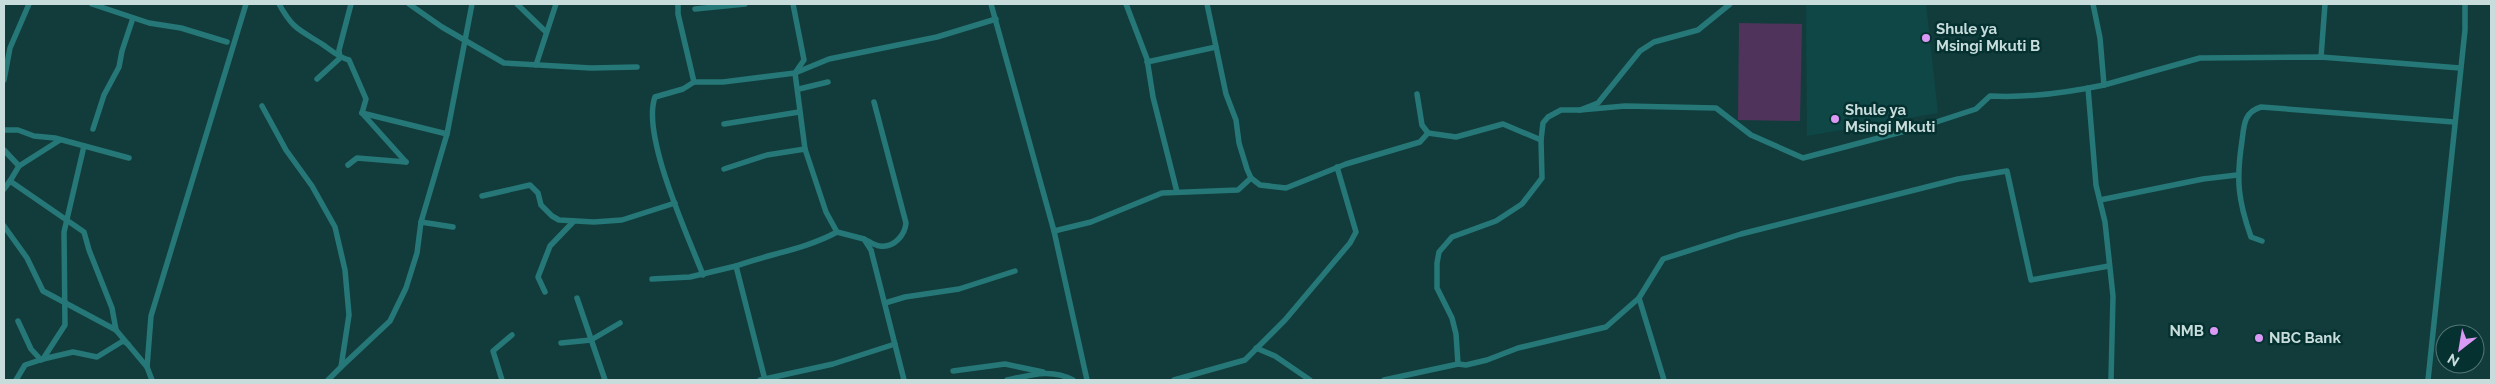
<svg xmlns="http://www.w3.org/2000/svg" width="2495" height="384" font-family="Raleway,sans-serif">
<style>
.built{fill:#0f4747}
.green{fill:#4f335b}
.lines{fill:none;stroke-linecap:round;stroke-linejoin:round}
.street{stroke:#257877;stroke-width:5.5}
.poi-dot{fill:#db99f6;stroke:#053231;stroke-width:2}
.labels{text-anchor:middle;stroke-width:5;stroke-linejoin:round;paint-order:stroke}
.poi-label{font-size:15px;font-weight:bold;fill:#c7dcdb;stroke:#053231;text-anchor:start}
</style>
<rect width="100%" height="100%" fill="#123c3b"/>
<polygon class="built" points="1806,4 1926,4 1938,113 1807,136"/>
<polygon class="green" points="1739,23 1802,24 1800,121 1738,120"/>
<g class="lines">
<g class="street">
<polyline points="92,4 149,23 181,28 227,42"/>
<path d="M279 4C293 29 298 29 322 44 331 50 338 57 349 60L366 99 362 113"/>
<polyline points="409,4 442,27 504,63 591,68 637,67"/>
<polyline points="517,4 545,31"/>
<polyline points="678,4 678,14 694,82"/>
<polyline points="793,4 804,60 795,73 805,149 826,212 837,232 864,239 871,250 904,380"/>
<polyline points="991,4 1054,231 1087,380"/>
<polyline points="1126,4 1147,59 1153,97 1177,192"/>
<polyline points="1207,4 1226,94 1236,120 1239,143 1247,169 1251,178 1260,185 1286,188 1346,164 1420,142 1428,133"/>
<polyline points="695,9 745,4"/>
<polyline points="2321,57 2325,4"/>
<polyline points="1147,62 1216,47"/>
<polyline points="536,65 556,4"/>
<polyline points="317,79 340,58 339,50 351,4"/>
<polyline points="4,80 10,48 29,4"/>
<polyline points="2104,85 2200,58 2321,57 2460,68"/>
<polyline points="2088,88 2096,185 2105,222 2113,296 2111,380"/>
<polyline points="799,89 828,82"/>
<polyline points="1417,94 1422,125 1428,133 1456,137 1503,124 1541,140"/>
<polyline points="262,106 286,150 312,186 335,227 345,270 349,315 341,367 328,380"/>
<path d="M1580 110 1625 106 1716 108 1751 135 1803 158 1924 126 1976 109 1990 96C2029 98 2066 93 2104 85L2100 38 2093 4"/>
<polyline points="362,113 447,134"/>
<polyline points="362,113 406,162"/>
<polyline points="724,124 799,112"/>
<polyline points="93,129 104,95 119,67 122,51 133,18"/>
<polyline points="4,130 18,130 34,136 55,138 129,158"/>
<polyline points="4,150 19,166 10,181"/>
<polyline points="348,165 357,158 406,162"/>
<polyline points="19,166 60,140"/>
<polyline points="724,169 767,155 805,149"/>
<polyline points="4,189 10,181 84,232 89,250 112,308 116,330"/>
<polyline points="482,196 530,185 538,193 541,205 552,216 559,220 594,222 622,220 675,203"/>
<polyline points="2100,200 2203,179 2237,175"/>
<polyline points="421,222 453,227"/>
<polyline points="4,226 27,258 43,291 116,330 147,367 152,380"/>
<polyline points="1054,231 1091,222 1162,193 1238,190 1251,178"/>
<path d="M864 239C869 241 875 246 880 246 894 248 905 235 906 223L874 102"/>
<path d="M2262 241 2251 237C2238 200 2236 180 2242 141 2244 125 2244 112 2261 107L2454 122"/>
<path d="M736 266C769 254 806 249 837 232"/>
<path d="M703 275C688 236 641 135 655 97L683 89 694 82H723L795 73 829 59 937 37 996 19"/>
<polyline points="652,279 690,277 736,266 765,380"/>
<polyline points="545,292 538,277 550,246 574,221"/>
<polyline points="577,298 605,380"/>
<polyline points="885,303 905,297 959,289 1015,271"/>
<polyline points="18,321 31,349 41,360"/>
<polyline points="561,343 591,340 620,323"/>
<polyline points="1256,348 1275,356 1310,380"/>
<polyline points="43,359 65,325 64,232 84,146"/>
<polyline points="1458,364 1456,334 1452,318 1437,288 1437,263 1439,252 1452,237 1496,221 1522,204 1542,178 1541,140 1543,123 1548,117 1561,110 1580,110 1598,103 1640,51 1654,42 1698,30 1730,4"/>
<polyline points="147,367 151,316 246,4"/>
<polyline points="341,367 390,321 406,288 417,253 421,222 447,134 472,4"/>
<polyline points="953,371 1005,364 1043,372"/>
<polyline points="16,380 25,365 43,359 73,352 97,357 123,341 128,344"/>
<polyline points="502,380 493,351 512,335"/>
<polyline points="760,380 833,364 895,344"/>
<path d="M1007 380C1031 375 1051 368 1073 380"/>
<polyline points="1174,380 1245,360 1285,320 1350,243 1356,232 1337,167"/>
<polyline points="1384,380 1458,364 1466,365 1487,360 1518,348 1606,327 1639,298"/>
<polyline points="1664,380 1639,298 1663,259 1741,234 1958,179 2007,171 2031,280 2109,266"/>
<polyline points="2428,380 2465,30 2465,4"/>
</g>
</g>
<g class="poi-dot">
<circle cx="1926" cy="38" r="5"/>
<circle cx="1835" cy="119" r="5"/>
<circle cx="2214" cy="331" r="5"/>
<circle cx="2259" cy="338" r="5"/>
</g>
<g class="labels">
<g class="poi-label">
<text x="1936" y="34">Shule ya<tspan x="1936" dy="17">Msingi Mkuti B</tspan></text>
<text x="1845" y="115">Shule ya<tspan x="1845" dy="17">Msingi Mkuti</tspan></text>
<text x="2204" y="336" text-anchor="end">NMB</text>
<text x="2269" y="343">NBC Bank</text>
</g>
</g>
<rect width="2495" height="384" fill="none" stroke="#c7dcdb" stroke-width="10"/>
<g transform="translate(2460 349) rotate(211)"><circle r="24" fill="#053231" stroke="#537675"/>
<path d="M0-4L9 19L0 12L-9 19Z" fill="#db99f6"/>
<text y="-8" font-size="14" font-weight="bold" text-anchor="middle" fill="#c7dcdb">N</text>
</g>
</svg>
